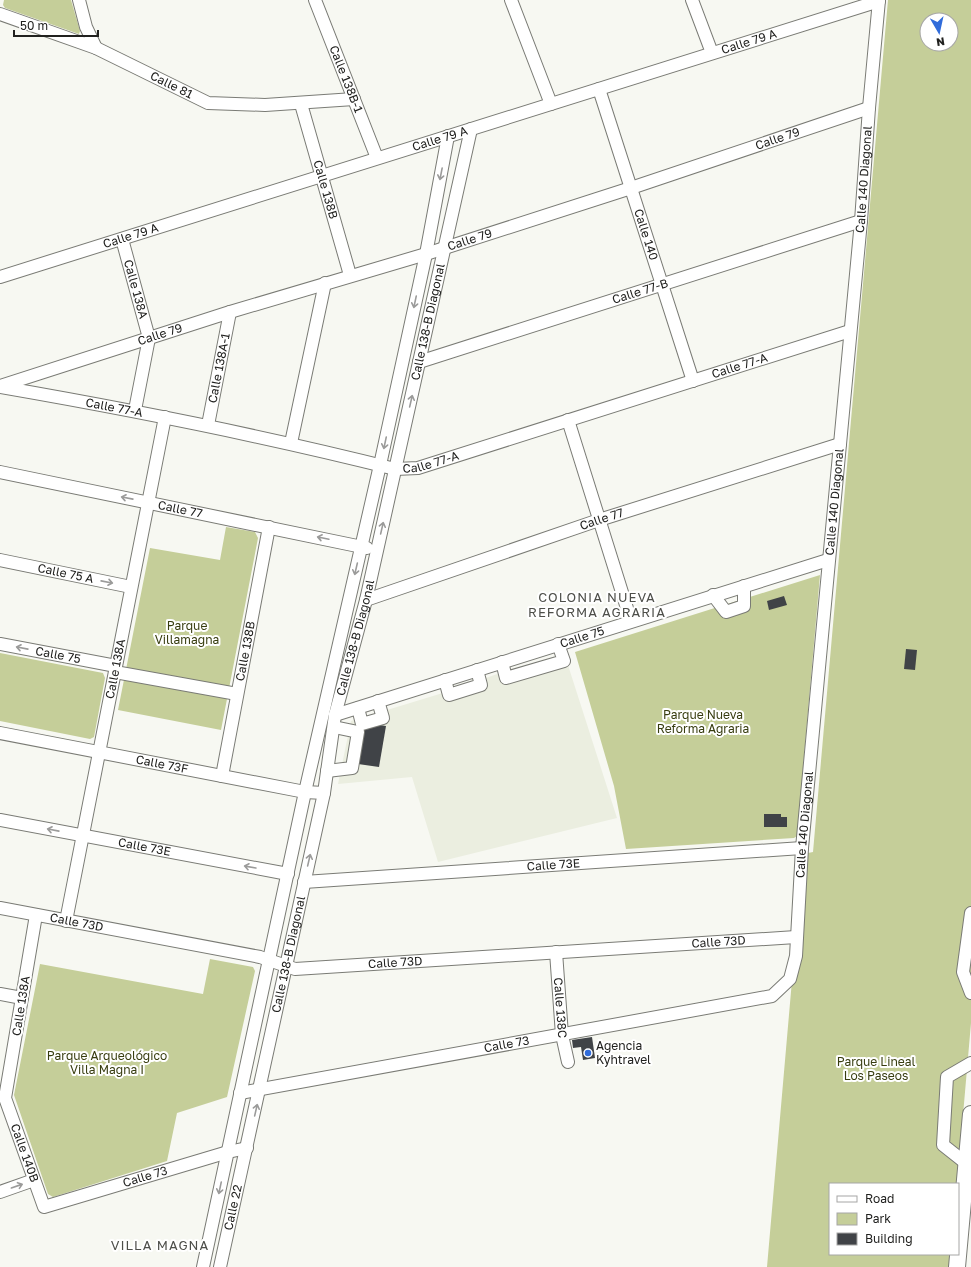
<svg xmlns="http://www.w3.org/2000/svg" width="971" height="1267" font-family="'Golos Text',sans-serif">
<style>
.built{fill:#ebeee0}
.green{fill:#c5ce99;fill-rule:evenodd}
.building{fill:#404347}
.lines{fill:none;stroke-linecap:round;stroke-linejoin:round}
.minor-casing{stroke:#7a7b75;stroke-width:14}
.major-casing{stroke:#7a7b75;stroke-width:18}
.minor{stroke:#fff;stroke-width:12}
.major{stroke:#fff;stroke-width:16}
.oneway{stroke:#9b9b9a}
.poi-dot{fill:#316cda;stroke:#fff;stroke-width:1.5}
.labels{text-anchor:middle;stroke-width:4;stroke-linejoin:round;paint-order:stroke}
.street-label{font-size:12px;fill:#21211f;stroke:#fff}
.park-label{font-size:12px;fill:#383d10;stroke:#fff}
.poi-label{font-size:12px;fill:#21211f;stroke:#fff;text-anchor:start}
.neighbourhood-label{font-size:13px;letter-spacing:1px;fill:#4e4f4a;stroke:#fff}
</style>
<rect width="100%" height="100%" fill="#f7f8f2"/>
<polygon class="built" points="567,662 617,818 438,862 412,777 338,784 351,721 446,692 503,672"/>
<g class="green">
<polygon points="4,0 71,0 80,31 79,34 5,8 3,5"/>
<path d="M888 0H971V1023L957 1184H830V1254H951L950 1267H767L803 854 813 852ZM927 20H951V44H927Z"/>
<polygon points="226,527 255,532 258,538 221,730 118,710 150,548 220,560"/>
<polygon points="820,575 797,836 794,838 626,849 614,786 575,652"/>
<polygon points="0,653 103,673 105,678 94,737 90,739 0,721"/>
<polygon points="210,959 253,967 255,971 227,1097 177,1113 167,1161 53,1197 48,1194 14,1095 40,964 203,994"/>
</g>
<g class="building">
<polygon points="784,596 787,605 769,610 767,601"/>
<polygon points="906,649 917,650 915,670 904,669"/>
<polygon points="374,724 386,726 379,767 358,764 364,730"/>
<polygon points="764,814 781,814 781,817 787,817 787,827 764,827"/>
<polygon points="592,1037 595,1058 583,1060 581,1047 573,1048 572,1040"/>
</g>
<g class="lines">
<g class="minor-casing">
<g id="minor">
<polyline points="79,0 86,27 96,48"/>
<path id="s1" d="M315 0 377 158"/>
<polyline points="511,0 551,104"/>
<polyline points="692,0 712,53"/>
<path id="s2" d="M0 14 96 48 208 103 265 105 354 99"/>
<path id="s3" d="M599 89 693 381"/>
<path id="s4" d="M301 104 350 275"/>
<path id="s5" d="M122 239 149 338 135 410"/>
<path id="s6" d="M0 277 879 1"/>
<path id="s7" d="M419 362 861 221"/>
<path id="s8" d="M0 386 230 312 426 254 631 188 869 108"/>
<path id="s9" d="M0 387C133 410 264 436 395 469L418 468 850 331"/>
<polyline points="568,420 631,621"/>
<path id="s10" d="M208 425 230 312"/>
<polyline points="291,443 325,283"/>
<path id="s11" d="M0 472 367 548"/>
<path id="s12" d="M0 560 131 587"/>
<polyline points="713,595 726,612 744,606 744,586"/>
<path id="s13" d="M366 600 599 520 840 444"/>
<path id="s14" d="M0 644 116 666"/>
<polyline points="502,662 506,678 564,661 558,644"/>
<polyline points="115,672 237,694"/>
<polyline points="445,680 449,695 481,685 477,670"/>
<polyline points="358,708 362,724 383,718 378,701"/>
<path id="s15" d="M335 715 828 560"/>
<path id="s16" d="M0 733 305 792 324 793"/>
<polyline points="327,771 352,768 358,732 334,727"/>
<path id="s17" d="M222 776 269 527"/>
<path id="s18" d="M0 820 288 874"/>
<path id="s19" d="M304 882 802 848"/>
<path id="s20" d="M0 908 260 957 295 969 796 937"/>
<polyline points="971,913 963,972 971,993"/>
<path id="s21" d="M36 915 5 1098 44 1207 228 1152 247 1148"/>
<path id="s22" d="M66 921 165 417"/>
<path id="s23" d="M556 952 562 1035 568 1062"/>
<polyline points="0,994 22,998"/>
<path id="s24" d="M240 1093 772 996 790 979 796 956 802 848 861 221 869 108 879 0"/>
<polyline points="967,1164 943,1145 947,1077 971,1063"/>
<polyline points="0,1192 34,1180"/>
<polyline points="203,1267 305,792 380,465 426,254 448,136"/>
<path id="s25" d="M220 1267 324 793 335 715 366 600 471 129"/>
</g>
</g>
<g class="major-casing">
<polyline id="major" points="957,1267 971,1114"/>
</g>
<use href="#minor" class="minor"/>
<use href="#major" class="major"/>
</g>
<defs><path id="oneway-shaft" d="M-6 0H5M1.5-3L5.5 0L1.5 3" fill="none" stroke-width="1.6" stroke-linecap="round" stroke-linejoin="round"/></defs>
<g class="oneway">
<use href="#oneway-shaft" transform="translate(441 174) rotate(101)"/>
<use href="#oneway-shaft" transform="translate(415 302) rotate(102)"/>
<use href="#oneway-shaft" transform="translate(411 401) rotate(-77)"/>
<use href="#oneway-shaft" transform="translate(385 443) rotate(102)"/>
<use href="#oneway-shaft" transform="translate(127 498) rotate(-169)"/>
<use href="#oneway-shaft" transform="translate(382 528) rotate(-77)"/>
<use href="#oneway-shaft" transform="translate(323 538) rotate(-168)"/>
<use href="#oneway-shaft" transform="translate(356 569) rotate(103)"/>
<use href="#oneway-shaft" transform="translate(107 582) rotate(11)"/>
<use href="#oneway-shaft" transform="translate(22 648) rotate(-169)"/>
<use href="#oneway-shaft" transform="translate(53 830) rotate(-169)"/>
<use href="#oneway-shaft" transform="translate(309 860) rotate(-77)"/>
<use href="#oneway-shaft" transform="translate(250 867) rotate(-170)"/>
<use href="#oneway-shaft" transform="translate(256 1110) rotate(-77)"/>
<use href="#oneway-shaft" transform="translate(17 1186) rotate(-19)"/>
<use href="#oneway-shaft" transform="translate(220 1188) rotate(102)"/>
</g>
<circle class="poi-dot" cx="588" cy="1053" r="4"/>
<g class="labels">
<g class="street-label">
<text dy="4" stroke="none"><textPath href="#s6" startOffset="785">Calle 79 A</textPath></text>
<text dy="4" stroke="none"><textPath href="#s1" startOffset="85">Calle 138B-1</textPath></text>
<text dy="4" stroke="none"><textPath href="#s2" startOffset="186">Calle 81</textPath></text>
<text dy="4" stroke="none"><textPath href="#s6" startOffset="461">Calle 79 A</textPath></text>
<text dy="4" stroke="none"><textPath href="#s8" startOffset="816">Calle 79</textPath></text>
<text dy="4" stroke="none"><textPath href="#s24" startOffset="1369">Calle 140 Diagonal</textPath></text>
<text dy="4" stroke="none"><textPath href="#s4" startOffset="89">Calle 138B</textPath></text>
<text dy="4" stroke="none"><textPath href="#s3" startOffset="153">Calle 140</textPath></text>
<text dy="4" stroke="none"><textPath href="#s6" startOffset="137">Calle 79 A</textPath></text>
<text dy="4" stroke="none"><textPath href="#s8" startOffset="492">Calle 79</textPath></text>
<text dy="4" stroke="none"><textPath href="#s5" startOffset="52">Calle 138A</textPath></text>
<text dy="4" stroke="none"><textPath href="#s7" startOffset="232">Calle 77-B</textPath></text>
<text dy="4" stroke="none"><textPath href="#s25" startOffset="968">Calle 138-B Diagonal</textPath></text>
<text dy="4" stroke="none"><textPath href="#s8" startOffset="168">Calle 79</textPath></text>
<text dy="4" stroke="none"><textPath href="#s9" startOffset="764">Calle 77-A</textPath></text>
<text dy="4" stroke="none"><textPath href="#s10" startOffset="58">Calle 138A-1</textPath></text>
<text dy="4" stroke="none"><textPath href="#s9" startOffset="116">Calle 77-A</textPath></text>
<text dy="4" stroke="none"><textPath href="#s9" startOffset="440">Calle 77-A</textPath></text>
<text dy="4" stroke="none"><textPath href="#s24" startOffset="1045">Calle 140 Diagonal</textPath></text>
<text dy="4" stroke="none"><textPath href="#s11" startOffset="184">Calle 77</textPath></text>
<text dy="4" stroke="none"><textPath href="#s13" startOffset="249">Calle 77</textPath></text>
<text dy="4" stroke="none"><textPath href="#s12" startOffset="67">Calle 75 A</textPath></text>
<text dy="4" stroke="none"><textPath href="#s15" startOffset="259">Calle 75</textPath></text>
<text dy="4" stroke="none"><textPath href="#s25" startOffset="644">Calle 138-B Diagonal</textPath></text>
<text dy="4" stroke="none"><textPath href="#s17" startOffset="127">Calle 138B</textPath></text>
<text dy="4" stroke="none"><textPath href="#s14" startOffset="59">Calle 75</textPath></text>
<text dy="4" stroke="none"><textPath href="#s22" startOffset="257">Calle 138A</textPath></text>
<text dy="4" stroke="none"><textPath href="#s16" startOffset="165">Calle 73F</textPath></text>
<text dy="4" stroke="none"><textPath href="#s24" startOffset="721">Calle 140 Diagonal</textPath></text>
<text dy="4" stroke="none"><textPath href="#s18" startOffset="147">Calle 73E</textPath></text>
<text dy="4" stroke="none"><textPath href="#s19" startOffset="250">Calle 73E</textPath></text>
<text dy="4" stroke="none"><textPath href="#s20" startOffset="78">Calle 73D</textPath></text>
<text dy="4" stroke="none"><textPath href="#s20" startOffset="726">Calle 73D</textPath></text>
<text dy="4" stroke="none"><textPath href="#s25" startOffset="320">Calle 138-B Diagonal</textPath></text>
<text dy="4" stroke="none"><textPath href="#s20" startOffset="402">Calle 73D</textPath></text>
<text transform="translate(21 1006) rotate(-81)" y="4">Calle 138A</text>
<text dy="4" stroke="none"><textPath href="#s23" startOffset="56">Calle 138C</textPath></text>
<text dy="4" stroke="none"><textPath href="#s24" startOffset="271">Calle 73</textPath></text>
<text dy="4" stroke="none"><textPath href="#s21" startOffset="244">Calle 140B</textPath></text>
<text dy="4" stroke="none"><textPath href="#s21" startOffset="407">Calle 73</textPath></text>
<text dy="4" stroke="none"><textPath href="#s25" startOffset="61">Calle 22</textPath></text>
</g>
<g class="park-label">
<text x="187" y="630">Parque<tspan x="187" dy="14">Villamagna</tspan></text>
<text x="703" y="719">Parque Nueva<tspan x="703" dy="14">Reforma Agraria</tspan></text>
<text x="107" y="1060">Parque Arqueológico<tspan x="107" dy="14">Villa Magna I</tspan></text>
<text x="876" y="1066">Parque Lineal<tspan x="876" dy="14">Los Paseos</tspan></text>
</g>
<g class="poi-label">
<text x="596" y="1050">Agencia<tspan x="596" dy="14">Kyhtravel</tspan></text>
</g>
<g class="neighbourhood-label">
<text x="597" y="602">COLONIA NUEVA<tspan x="597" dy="15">REFORMA AGRARIA</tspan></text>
<text x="160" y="1250">VILLA MAGNA</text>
</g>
</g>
<rect x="829" y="1183" width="130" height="72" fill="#ffffff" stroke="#a6a6a5"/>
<rect x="837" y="1196" width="20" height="6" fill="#ffffff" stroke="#a6a6a5"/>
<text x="865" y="1203" font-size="12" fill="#21211f">Road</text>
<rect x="837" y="1213" width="20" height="12" fill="#c5ce99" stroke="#a6a6a5"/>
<text x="865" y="1223" font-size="12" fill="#21211f">Park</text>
<rect x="837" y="1233" width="20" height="12" fill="#404347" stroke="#a6a6a5"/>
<text x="865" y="1243" font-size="12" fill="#21211f">Building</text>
<g transform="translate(939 32) rotate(171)"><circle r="19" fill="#ffffff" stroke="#a6a6a5"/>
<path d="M0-3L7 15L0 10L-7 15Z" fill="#316cda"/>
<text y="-6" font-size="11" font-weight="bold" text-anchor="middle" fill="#21211f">N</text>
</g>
<path d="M14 30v6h84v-6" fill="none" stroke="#21211f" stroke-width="2"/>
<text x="20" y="30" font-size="12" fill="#21211f" stroke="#ffffff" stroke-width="3" paint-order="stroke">50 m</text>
</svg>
